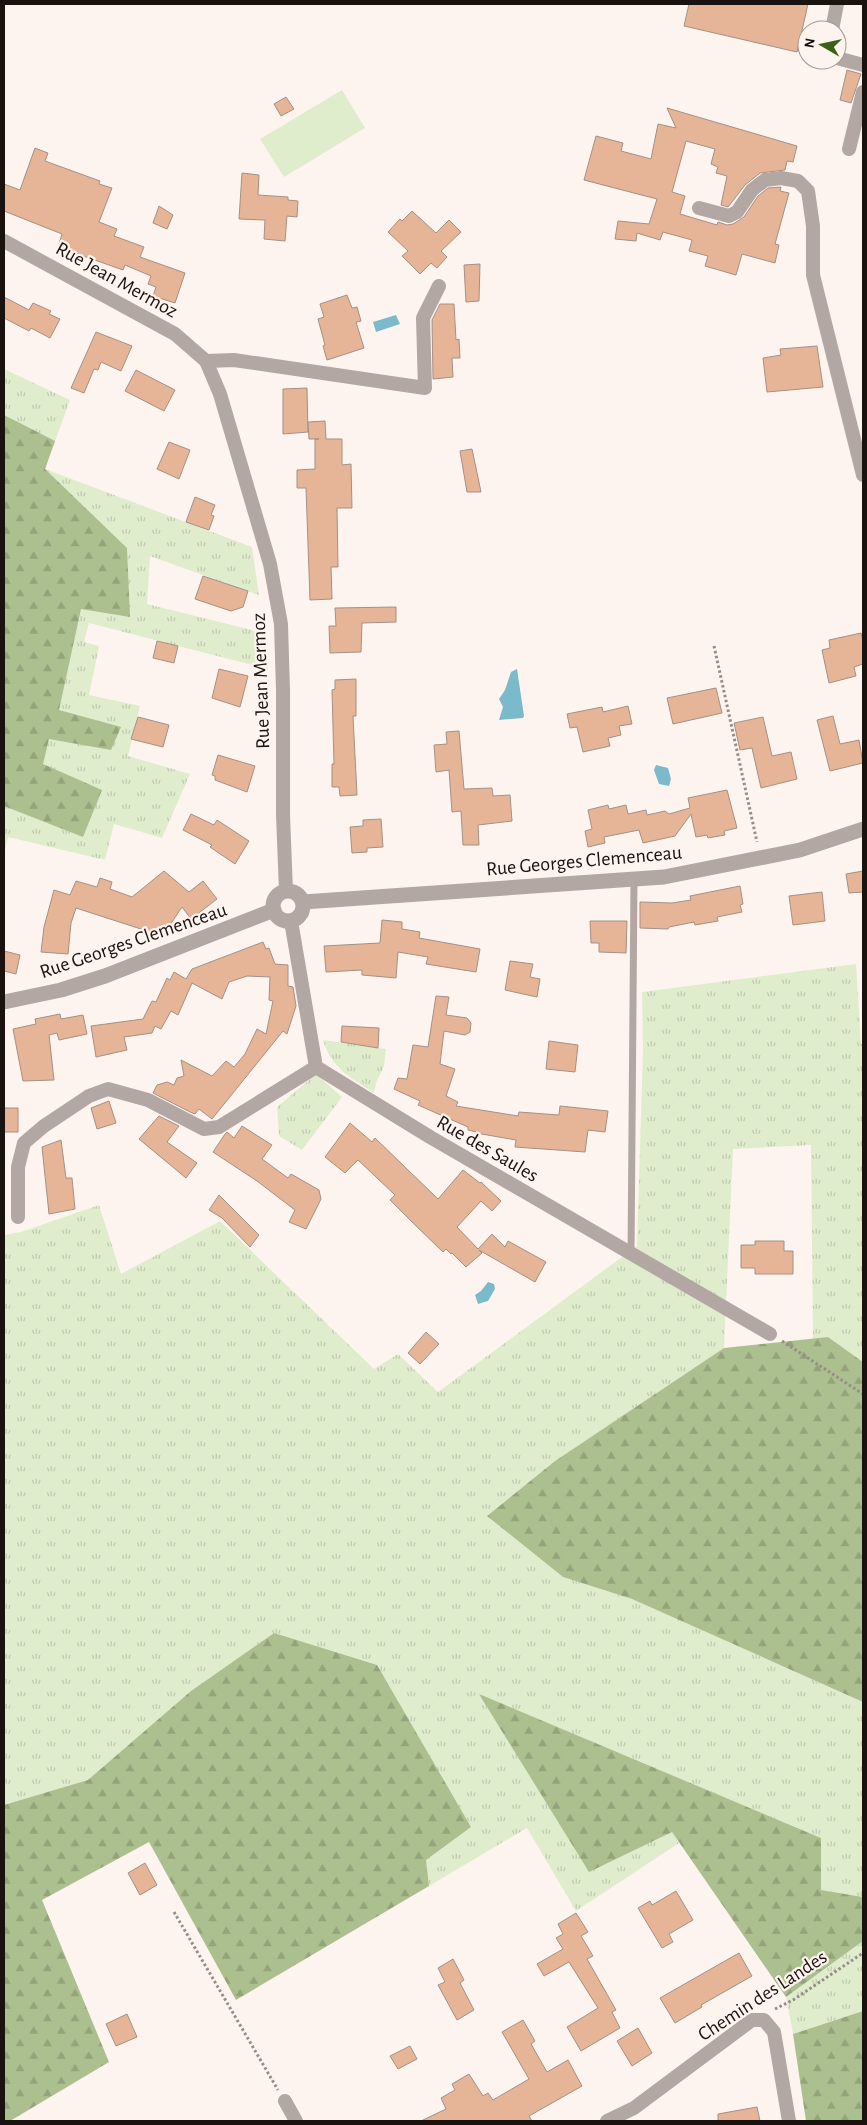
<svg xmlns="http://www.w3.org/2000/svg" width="867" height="2125" font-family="'Alegreya Sans',sans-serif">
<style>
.grass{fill:url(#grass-tufts)}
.forest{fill:url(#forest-firs)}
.park{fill:#dfedcd}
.water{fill:#7abacb}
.building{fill:#e6b597;stroke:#a59084}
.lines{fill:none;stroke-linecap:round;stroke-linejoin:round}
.path{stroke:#968d88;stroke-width:3;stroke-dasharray:2.5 2.5;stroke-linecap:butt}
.service{stroke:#b3a7a4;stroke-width:7}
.minor{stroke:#b3a7a4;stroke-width:14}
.tertiary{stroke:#b3a7a4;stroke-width:15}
.labels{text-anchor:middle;stroke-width:4.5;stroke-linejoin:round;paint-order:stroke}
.street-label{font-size:20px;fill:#1a120e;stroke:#fef4ef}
</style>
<defs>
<pattern id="grass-tufts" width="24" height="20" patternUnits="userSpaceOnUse" patternTransform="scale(1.25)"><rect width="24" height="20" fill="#dfedcd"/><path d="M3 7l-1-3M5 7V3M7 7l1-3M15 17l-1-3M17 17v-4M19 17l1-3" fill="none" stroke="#bfcaaf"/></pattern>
<pattern id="forest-firs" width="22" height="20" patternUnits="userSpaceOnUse" patternTransform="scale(1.25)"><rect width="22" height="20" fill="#acbf8f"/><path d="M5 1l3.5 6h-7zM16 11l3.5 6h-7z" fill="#93a37a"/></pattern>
</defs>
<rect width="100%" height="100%" fill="#fef4ef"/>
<g class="grass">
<polygon points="4,369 70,400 45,469 252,547 259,595 150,556 147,604 252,630 265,636 268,669 89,623 84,642 99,646 89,695 140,706 128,756 190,774 162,838 114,824 105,860 8,837 4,855"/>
<polygon points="856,964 861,1044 863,1044 863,1362 828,1337 813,1339 811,1145 733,1149 724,1348 555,1461 487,1516 563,1577 632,1599 863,1702 863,1897 820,1890 672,1831 679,1843 576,1911 527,1828 429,1886 426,1860 274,1633 191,1691 88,1781 4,1805 4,1235 21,1232 99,1205 121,1274 220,1221 374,1369 398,1354 438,1392 637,1246 643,1050 642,992"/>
<path d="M323 1040 386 1049 384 1066 376 1083 374 1093C351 1078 331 1068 323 1040Z"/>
<polygon points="316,1074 342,1097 302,1150 279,1136 277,1107"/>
<polygon points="863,1941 863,2011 793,2034 786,1997"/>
</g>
<g class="forest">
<polygon points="4,415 55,441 45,469 127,548 130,617 81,609 59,710 121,727 111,750 49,739 43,764 102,790 83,837 4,806"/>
<polygon points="828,1337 863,1362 863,1702 632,1599 563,1577 487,1516 555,1461 724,1348"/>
<polygon points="274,1633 377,1665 471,1827 426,1860 429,1886 236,2000 149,1842 42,1900 109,2062 10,2121 4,2121 4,1805 88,1780 191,1691"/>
<polygon points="479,1694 821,1838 821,1890 863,1897 863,1941 786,1997 672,1832 589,1872"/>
<polygon points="863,2011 863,2121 806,2121 793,2034"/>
</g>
<polygon class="park" points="342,90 365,128 284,177 260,139"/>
<g class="water">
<polygon points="396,315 400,324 376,332 373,322"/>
<polygon points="517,669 524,716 523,718 499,720 503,707 499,699 505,690 511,672"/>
<polygon points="656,765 668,768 671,779 669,786 659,784 654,770"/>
<polygon points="488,1282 494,1284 495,1289 488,1301 478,1304 475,1295 481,1291"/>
</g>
<g class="building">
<polygon points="689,4 808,4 797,52 684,26"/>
<polygon points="847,70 861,74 851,103 840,100"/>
<polygon points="286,97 294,109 281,116 274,104"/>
<polygon points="667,108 797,146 793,162 787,161 785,170 760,173 745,185 728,207 721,205 727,176 716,173 718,167 711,164 715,149 686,141 672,192 685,196 680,214 717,225 718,222 727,225 733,224 744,217 758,196 768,188 781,187 780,191 789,193 775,244 779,245 775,263 742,254 736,275 705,266 708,256 689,251 692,240 663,232 660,240 637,233 636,241 615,239 618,221 649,224 657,199 584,180 596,136 623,143 621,151 651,159 658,124 676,128"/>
<polygon points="35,148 48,153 45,161 100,181 99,184 112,188 99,222 117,229 114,236 144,247 140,257 185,273 175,303 153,296 156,287 148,284 151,276 125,265 123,270 58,247 62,234 4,211 4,184 20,190"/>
<polygon points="242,173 259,175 258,195 288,197 288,200 298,201 297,217 287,216 285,241 264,239 265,220 239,219"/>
<polygon points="159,206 173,215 167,229 153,223"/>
<polygon points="412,211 436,233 449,220 461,232 441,251 447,257 437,268 431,263 420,274 402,256 408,251 388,232 400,219 402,221"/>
<polygon points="480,264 479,301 466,302 464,265"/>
<polygon points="347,295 352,308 357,307 361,321 356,322 364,348 327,360 323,346 325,345 318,319 324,317 320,304"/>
<polygon points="4,297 29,310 33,303 51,311 49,314 60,319 50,338 31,328 29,331 4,318"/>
<polygon points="440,304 454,304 456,340 459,339 460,358 452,358 453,377 433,379 432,320"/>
<polygon points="96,332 132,346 121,371 101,362 98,370 94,369 84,393 71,388"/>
<polygon points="817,346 823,387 767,392 763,358 781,355 780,349"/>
<polygon points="136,370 175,390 164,411 125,391"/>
<polygon points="307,388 308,432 283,434 283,389"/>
<polygon points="325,421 326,439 342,439 342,465 351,464 352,508 337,508 338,567 331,567 332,599 310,600 306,488 297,488 297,470 315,469 315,439 319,439 309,439 308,422"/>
<polygon points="169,442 190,450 179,479 157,469"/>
<polygon points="472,449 481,492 467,492 460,451"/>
<polygon points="195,497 215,505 211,515 214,516 209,530 186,522"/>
<polygon points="203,576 248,591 243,607 231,611 195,599"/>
<polygon points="396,607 396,622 362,623 361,652 330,653 329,626 336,626 335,608"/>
<polygon points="861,633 863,641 863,664 854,667 856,676 829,683 822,650 830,648 829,640"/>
<polygon points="157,641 178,646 174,663 153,658"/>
<polygon points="219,669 248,676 240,707 212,698"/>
<polygon points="356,679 356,716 353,716 357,795 340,796 339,787 332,787 332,764 334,764 332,690 335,689 335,680"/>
<polygon points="716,688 722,713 673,724 667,698"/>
<polygon points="628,706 632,724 619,726 621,735 608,738 610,746 583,752 577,727 570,728 567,714 602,707 603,712"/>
<polygon points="833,716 840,744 859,740 863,763 830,771 817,720"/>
<polygon points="138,717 169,725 163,747 131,739"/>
<polygon points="763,717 772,756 791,752 797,779 761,788 752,748 740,750 734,723"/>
<polygon points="459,731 464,789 492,788 493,796 510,795 512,821 478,825 479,845 463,845 461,811 452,812 449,770 436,772 434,745 447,744 446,732"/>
<polygon points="218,755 255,766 247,792 215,780 215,776 212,775"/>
<polygon points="727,790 737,828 724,831 725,835 708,838 707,835 696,837 691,814 675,836 643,843 639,830 604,837 605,843 588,847 585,831 592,829 588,810 608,805 609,809 626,805 628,814 646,810 647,815 665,811 669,814 690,808 688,798"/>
<polygon points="191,814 214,825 217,820 249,841 235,864 210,847 212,845 183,830"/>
<polygon points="381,819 383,847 367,848 367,852 352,853 350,827 363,826 363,820"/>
<polygon points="164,871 189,892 203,881 217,899 191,919 182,907 166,931 147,938 144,930 76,908 71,923 68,954 41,952 44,927 54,890 70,895 76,881 97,887 100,878 112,882 110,889 132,897"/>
<polygon points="863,871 863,892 849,893 846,874"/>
<polygon points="740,886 743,904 740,905 742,912 717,917 718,921 695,925 694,922 669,927 668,929 640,928 640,902 672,903 691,900 690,896"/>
<polygon points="822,892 825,921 793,925 789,896"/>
<polygon points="382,920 402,922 402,929 420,932 419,938 480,949 476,972 426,964 428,957 398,952 396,978 362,975 362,970 326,972 324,946 380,943"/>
<polygon points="590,921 627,921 626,953 599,952 599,943 591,943"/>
<polygon points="263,942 266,949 269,948 275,964 288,965 288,986 293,987 296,1006 287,1034 283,1031 212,1119 199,1109 195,1114 190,1112 153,1093 157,1085 167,1082 174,1085 177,1078 184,1076 181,1060 212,1076 226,1061 234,1067 245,1054 257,1029 266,1034 273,1001 269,1000 270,977 247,976 229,982 222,999 192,983 178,1015 171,1011 161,1029 155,1026 152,1033 124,1037 127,1050 96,1057 91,1026 143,1019 152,1001 156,1002 167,978 170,980 174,972 186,979 192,969"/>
<polygon points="4,951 20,955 16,974 4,971"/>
<polygon points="510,961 533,964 530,977 540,979 537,997 505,990"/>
<polygon points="436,996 449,997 446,1015 467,1018 471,1023 470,1032 465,1035 444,1031 440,1064 455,1069 446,1096 458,1102 456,1106 518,1116 519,1112 559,1115 560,1106 608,1111 605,1132 588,1130 585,1152 515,1147 516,1140 476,1133 476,1132 468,1130 468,1127 418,1105 420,1101 394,1089 398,1078 407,1079 413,1045 428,1047"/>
<polygon points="60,1014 61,1019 83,1015 87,1034 59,1040 57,1033 49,1035 54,1080 23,1081 13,1029 36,1024 35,1019"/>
<polygon points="342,1026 379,1028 378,1048 341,1042"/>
<polygon points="549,1041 578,1045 575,1072 546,1069"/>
<polygon points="109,1101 116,1123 97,1129 91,1108"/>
<rect x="4" y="1108" width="14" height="24"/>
<polygon points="159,1116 179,1126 167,1142 197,1163 186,1178 139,1139"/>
<polygon points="350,1123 372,1142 375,1138 438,1199 463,1170 480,1183 481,1182 501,1201 492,1211 481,1201 457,1227 478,1249 492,1234 505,1247 508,1241 546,1262 535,1282 479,1250 482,1253 466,1267 452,1253 451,1254 446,1249 443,1252 411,1221 390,1200 395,1195 358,1160 345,1173 325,1157"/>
<polygon points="242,1126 272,1145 262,1159 288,1178 291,1174 319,1190 321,1199 306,1229 289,1222 295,1210 257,1181 213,1152 225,1134 227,1132 234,1138"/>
<polygon points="61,1140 66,1178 72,1178 75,1209 49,1214 42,1147"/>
<polygon points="219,1195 259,1235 250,1247 222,1218 209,1210"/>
<polygon points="755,1241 784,1241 784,1251 793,1251 793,1274 755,1274 755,1268 741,1268 741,1245 755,1245"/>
<polygon points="426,1332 439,1344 420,1364 408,1353"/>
<polygon points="145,1863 157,1885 140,1895 128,1873"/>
<polygon points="676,1891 693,1920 669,1934 673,1942 662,1948 638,1908 650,1901 652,1905"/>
<polygon points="576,1913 588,1932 581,1936 593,1956 587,1959 616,2010 612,2012 620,2028 581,2051 567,2027 598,2008 569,1962 544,1976 537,1964 563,1949 556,1938 563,1934 558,1924"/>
<polygon points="739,1953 752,1976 701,2005 702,2007 675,2023 660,1998"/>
<polygon points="453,1959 464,1980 460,1983 474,2010 457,2020 438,1985 445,1982 438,1968"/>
<polygon points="127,2014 137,2037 116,2046 106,2024"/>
<polygon points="523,2020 535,2041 531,2044 547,2072 568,2060 582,2086 529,2116 532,2121 421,2121 446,2109 441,2098 455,2090 452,2084 469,2074 483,2096 488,2093 493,2100 529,2079 502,2032"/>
<polygon points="638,2028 652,2053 632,2066 617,2041"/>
<polygon points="410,2046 417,2059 398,2069 390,2056"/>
<polygon points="757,2107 760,2121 718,2121 718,2114"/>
</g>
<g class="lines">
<g class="path">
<polyline points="714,646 757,842"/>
<polyline points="782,1341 863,1394"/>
<polyline points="174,1912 278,2090"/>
<polyline points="775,2009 793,2000 863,1953"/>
</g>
<polyline class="service" points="631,1254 634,879"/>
<g class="minor">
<polyline points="832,30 837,4"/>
<polyline points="837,58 863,65"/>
<polyline points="849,149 863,92"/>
<polyline points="699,208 729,216 737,212 752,190 765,180 781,178 798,181 808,191 813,226 813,275 863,475"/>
<polyline points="4,241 175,334 206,361 220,394 270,564 281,624 283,690 283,815 286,891"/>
<polyline points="206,361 234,360 425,388 423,318 439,286"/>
<polyline points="291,921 316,1067 430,1137 770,1334"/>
<polyline points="18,1217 18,1167 24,1143 44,1126 89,1096 108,1089 148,1100 204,1129 219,1127 316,1067"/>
<polyline points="285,2101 296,2121"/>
<polyline points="607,2121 634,2108 752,2020 764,2020 774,2032 789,2121"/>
</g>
<g class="tertiary">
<circle cx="288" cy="906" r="15"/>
<polyline points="303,902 664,877 800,850 863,829"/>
<polyline points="4,1002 61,990 105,976 274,910"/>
</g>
</g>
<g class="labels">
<g class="street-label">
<text transform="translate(117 279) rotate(29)" y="7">Rue Jean Mermoz</text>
<text transform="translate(260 681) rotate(-92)" y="7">Rue Jean Mermoz</text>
<text transform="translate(584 860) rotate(-5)" y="7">Rue Georges Clemenceau</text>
<text transform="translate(133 940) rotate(-19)" y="7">Rue Georges Clemenceau</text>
<text transform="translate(488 1148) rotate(30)" y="7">Rue des Saules</text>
<text transform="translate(762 1995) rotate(-33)" y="7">Chemin des Landes</text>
</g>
</g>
<rect width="867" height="2125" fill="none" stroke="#1a120e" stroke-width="10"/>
<g transform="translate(822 45) rotate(279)"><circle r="24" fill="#fef4ef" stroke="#a39a95"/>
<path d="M0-4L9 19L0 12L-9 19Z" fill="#3e6119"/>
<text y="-8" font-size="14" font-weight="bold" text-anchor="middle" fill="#1a120e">N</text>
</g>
</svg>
